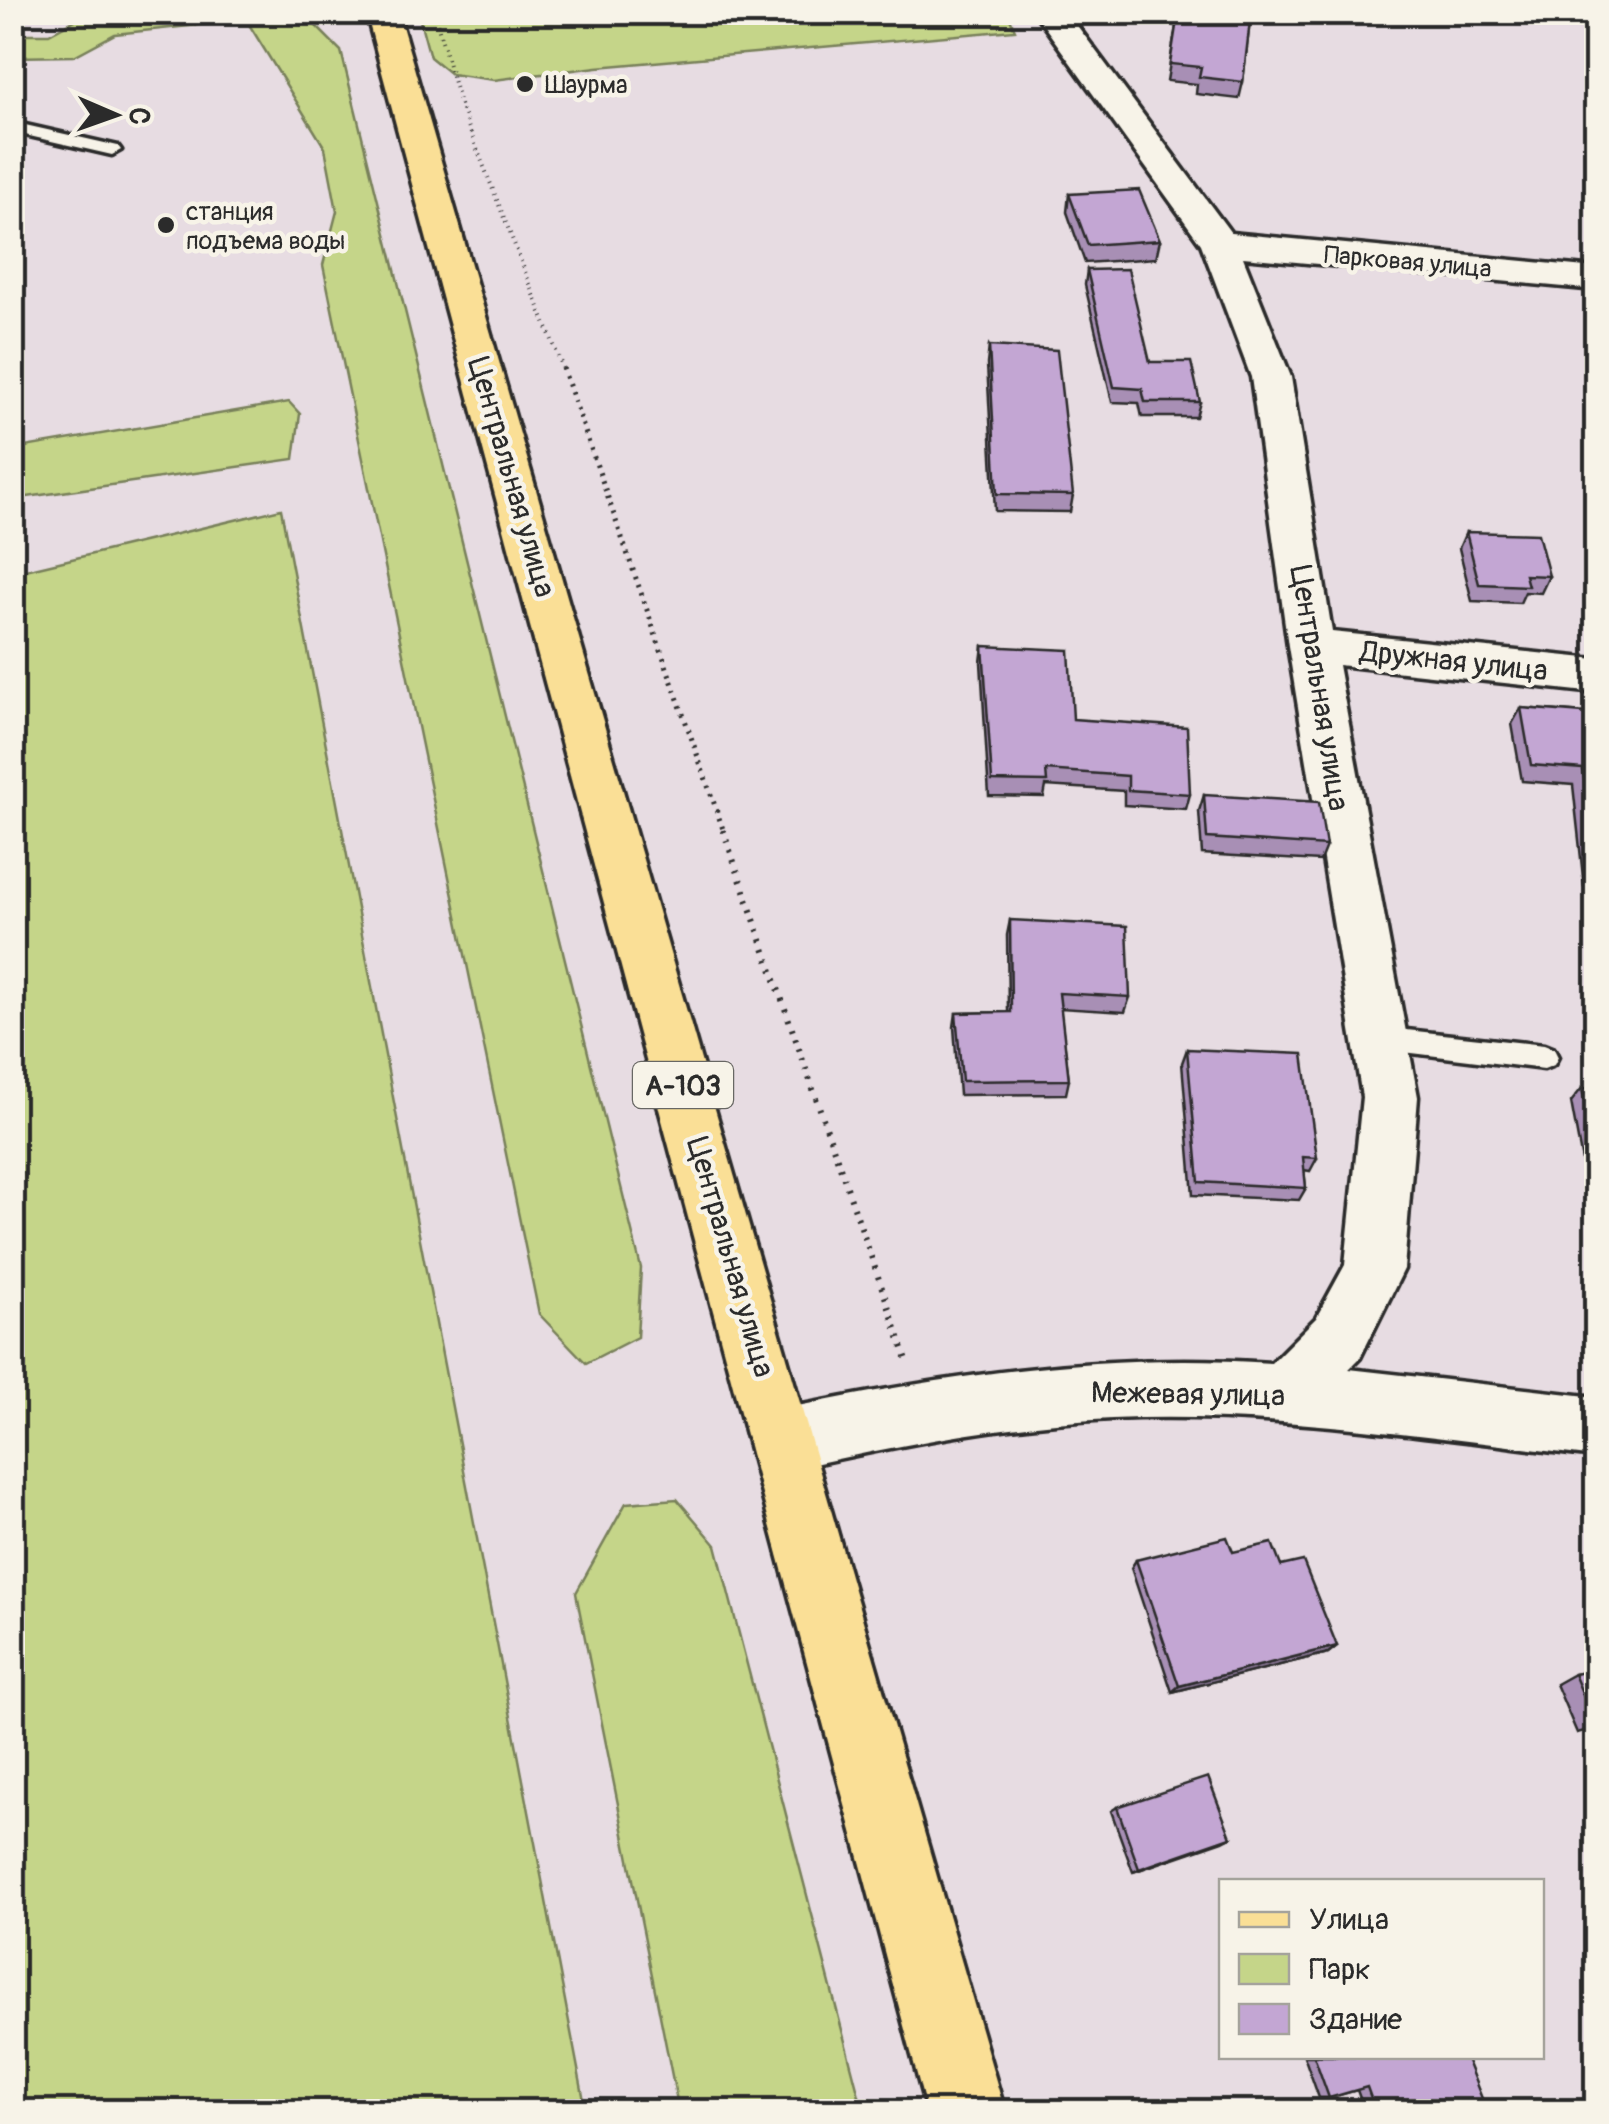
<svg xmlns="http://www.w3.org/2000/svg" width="1609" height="2124" font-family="Pangolin,sans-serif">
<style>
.green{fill:#c5d589;stroke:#78805a;stroke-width:2.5}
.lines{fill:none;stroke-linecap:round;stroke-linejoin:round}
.lane-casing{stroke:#2b2b2b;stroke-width:7}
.street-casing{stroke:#2b2b2b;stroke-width:7}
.primary-casing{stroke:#2b2b2b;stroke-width:7}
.path-far2{stroke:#2b2b2b;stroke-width:4;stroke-dasharray:1 5;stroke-linecap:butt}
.path-far1{stroke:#2b2b2b;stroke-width:5;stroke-dasharray:2.5 6;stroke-linecap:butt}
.path{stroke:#2b2b2b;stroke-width:6;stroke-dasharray:2.5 8;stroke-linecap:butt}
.lane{fill:#f7f3e8;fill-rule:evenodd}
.street{fill:#f7f3e8;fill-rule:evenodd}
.primary{fill:#fadf96;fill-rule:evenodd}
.wall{fill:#a88fb5;stroke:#2b2b2b;stroke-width:2.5}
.shaded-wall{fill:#887494;stroke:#2b2b2b;stroke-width:2.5}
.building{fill:#c3a6d3;stroke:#2b2b2b;stroke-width:2.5}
.poi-dot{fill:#2b2b2b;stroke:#f7f3e8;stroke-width:4}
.labels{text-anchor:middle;stroke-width:9;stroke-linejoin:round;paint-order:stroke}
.far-poi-label{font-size:25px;fill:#2b2b2b;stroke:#f7f3e8;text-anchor:start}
.far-street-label{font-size:25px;fill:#2b2b2b;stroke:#f7f3e8}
.shield{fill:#f7f3e8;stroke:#686764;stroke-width:2.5}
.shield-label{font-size:28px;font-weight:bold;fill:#2b2b2b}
.street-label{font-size:30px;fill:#2b2b2b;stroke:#f7f3e8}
</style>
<rect width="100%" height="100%" fill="#e7dce2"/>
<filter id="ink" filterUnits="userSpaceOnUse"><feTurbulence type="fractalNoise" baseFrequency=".01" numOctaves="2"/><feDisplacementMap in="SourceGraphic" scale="20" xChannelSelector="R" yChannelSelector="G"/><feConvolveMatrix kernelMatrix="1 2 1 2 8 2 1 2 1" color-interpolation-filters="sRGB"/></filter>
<g filter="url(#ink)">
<g class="green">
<polygon points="130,12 238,13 217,23 115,34 74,56 13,57 13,34 49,34 77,19"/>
<polygon points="254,13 311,13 315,25 341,51 641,1268 637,1337 586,1363 539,1314 323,265 337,211 325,148 250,26"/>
<polygon points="1008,13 1015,30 597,67 494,80 451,74 430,57 418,13"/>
<polygon points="289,402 300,414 294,459 13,499 13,449"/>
<polygon points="281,509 586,2111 13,2111 13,573"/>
<polygon points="677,1499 716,1545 863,2111 679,2111 576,1593 626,1503"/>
</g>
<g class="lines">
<g class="lane-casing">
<g id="lane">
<polygon points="12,122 118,146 121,150 112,155 12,132"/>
<polygon points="1379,1027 1544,1045 1554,1049 1558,1057 1554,1065 1544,1069 1379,1049 1369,1046 1365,1038 1369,1030"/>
</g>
</g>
<g class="street-casing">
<path id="street" d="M1034 12H1067L1231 233 1596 268V290L1243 257 1291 377 1332 632 1596 659V693L1338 665 1418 1097 1404 1269 1360 1358 1349 1369 1596 1397V1457C1436 1438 1274 1412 1112 1419 1000 1424 891 1447 782 1471L760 1462 750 1440 760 1418 782 1409C945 1376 1104 1351 1271 1363L1316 1318 1345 1265 1362 1097 1288 646 1251 377 1201 244Z"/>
</g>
<g class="primary-casing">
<polygon id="primary" points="366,12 398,12 1005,2112 927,2112"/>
</g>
<polyline class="path-far2" points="434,12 461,108 564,371"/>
<polyline class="path-far1" points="563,368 724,832"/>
<polyline class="path" points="723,830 907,1360"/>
<use href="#lane" class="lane"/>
<use href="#street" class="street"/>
<use href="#primary" class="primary"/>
</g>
<g class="wall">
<polygon points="1186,12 1251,12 1243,82 1239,99 1196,94 1197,84 1167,81 1177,20 1187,21"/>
<polygon points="1069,194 1160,240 1156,258 1085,263 1067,212"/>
<polygon points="1087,270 1150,362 1200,402 1196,417 1142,417 1139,403 1112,402 1085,285"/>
<polygon points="989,346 1073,495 1070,512 995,511 987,364"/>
<polygon points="1466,532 1549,576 1541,593 1525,592 1520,603 1472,601 1459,548"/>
<polygon points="983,646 1073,719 1190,794 1186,809 1124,805 1124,791 1046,786 1044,797 989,796 981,662"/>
<polygon points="1521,708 1596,714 1596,887 1584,886 1573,785 1522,781 1512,724"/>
<polygon points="1204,795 1326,846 1320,861 1202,854 1199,811"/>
<polygon points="1010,920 1130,997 1125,1012 1060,1008 1069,1080 1066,1094 959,1095 954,1027 956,1013 1008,1012 1007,935"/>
<polygon points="1187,1049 1317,1158 1310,1171 1304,1170 1306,1188 1299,1200 1193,1195 1182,1063"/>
<polygon points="1582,1088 1596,1089 1596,1173 1584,1172 1571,1102"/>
<polygon points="1233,1552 1281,1566 1337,1646 1328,1653 1172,1692 1131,1568 1136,1560"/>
<polygon points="1596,1670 1596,1728 1577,1733 1556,1684 1574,1674"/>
<polygon points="1117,1807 1231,1837 1133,1872 1111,1811"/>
<polygon points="1304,2056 1465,2056 1469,2112 1365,2112 1357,2090 1329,2098 1319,2098"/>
</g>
<g class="shaded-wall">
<polygon points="1337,1646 1328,1653 1172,1692 1179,1686"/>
<polygon points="1231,1837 1223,1841 1133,1872 1139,1869"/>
</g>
<g class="building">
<polygon points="1190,12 1251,12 1243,82 1199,77 1201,67 1170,64 1177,20 1191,22"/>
<polygon points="1139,190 1160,240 1088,245 1069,194"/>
<polygon points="1128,269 1150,362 1191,362 1200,402 1145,402 1142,389 1114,387 1087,270"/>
<polygon points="989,346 1057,350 1073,495 997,494"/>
<polygon points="1466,532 1538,534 1549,576 1525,575 1528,586 1479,584"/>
<polygon points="983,646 1069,650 1073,719 1187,727 1190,794 1128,790 1128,776 1046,770 1047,782 992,781"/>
<polygon points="1521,708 1596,714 1596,871 1594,870 1583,769 1531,765"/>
<polygon points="1204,795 1319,802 1326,846 1207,838"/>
<polygon points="1010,920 1127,926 1130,997 1059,993 1069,1080 962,1081 956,1013 1011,1012"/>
<polygon points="1187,1049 1303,1054 1317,1158 1303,1157 1306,1188 1199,1182"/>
<polygon points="1582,1088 1596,1089 1596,1159 1595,1159"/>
<polygon points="1227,1537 1233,1552 1272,1543 1281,1566 1303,1561 1337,1646 1179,1686 1136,1560"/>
<polygon points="1596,1670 1596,1725 1574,1674"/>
<polygon points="1208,1777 1231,1837 1139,1869 1117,1807"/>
<polygon points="1314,2056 1465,2056 1485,2106 1469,2112 1376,2112 1367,2087 1329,2098"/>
</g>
</g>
<g class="poi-dot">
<circle cx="525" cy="84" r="10"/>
<circle cx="166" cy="225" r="10"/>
</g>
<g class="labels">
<g class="far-poi-label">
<text x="545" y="93">Шаурма</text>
<text x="186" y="220">станция<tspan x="186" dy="29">подъема воды</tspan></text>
</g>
<g class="far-street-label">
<text transform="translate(1408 261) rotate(5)" y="9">Парковая улица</text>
</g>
<rect class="shield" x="633" y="1062" width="100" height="46" rx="8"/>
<g class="shield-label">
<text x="683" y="1095">А-103</text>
</g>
<g class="street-label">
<text transform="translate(512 477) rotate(74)" y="10">Центральная улица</text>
<text transform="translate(1454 661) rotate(6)" y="10">Дружная улица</text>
<text transform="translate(1320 688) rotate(81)" y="10">Центральная улица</text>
<text transform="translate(731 1257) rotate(74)" y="10">Центральная улица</text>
<text transform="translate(1188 1394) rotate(1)" y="10">Межевая улица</text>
</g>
</g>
<rect width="1609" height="2124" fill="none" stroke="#f7f3e8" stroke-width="50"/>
<rect x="25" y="25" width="1559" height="2074" fill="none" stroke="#2b2b2b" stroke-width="4" filter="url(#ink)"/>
<rect x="1219" y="1879" width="325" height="180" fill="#f7f3e8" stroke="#a5a39c" stroke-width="2.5"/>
<rect x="1239" y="1912" width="50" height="15" fill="#fadf96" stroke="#a5a39c" stroke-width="2.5"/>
<text x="1309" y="1929" font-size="30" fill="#2b2b2b">Улица</text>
<rect x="1239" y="1954" width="50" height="30" fill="#c5d589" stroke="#a5a39c" stroke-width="2.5"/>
<text x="1309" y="1979" font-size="30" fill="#2b2b2b">Парк</text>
<rect x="1239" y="2004" width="50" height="30" fill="#c3a6d3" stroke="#a5a39c" stroke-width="2.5"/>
<text x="1309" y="2029" font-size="30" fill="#2b2b2b">Здание</text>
<g transform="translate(115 115) rotate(92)" stroke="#f7f3e8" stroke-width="8" paint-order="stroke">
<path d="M0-8L18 38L0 25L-18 38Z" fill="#2b2b2b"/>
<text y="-15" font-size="28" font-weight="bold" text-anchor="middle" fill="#2b2b2b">С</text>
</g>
</svg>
